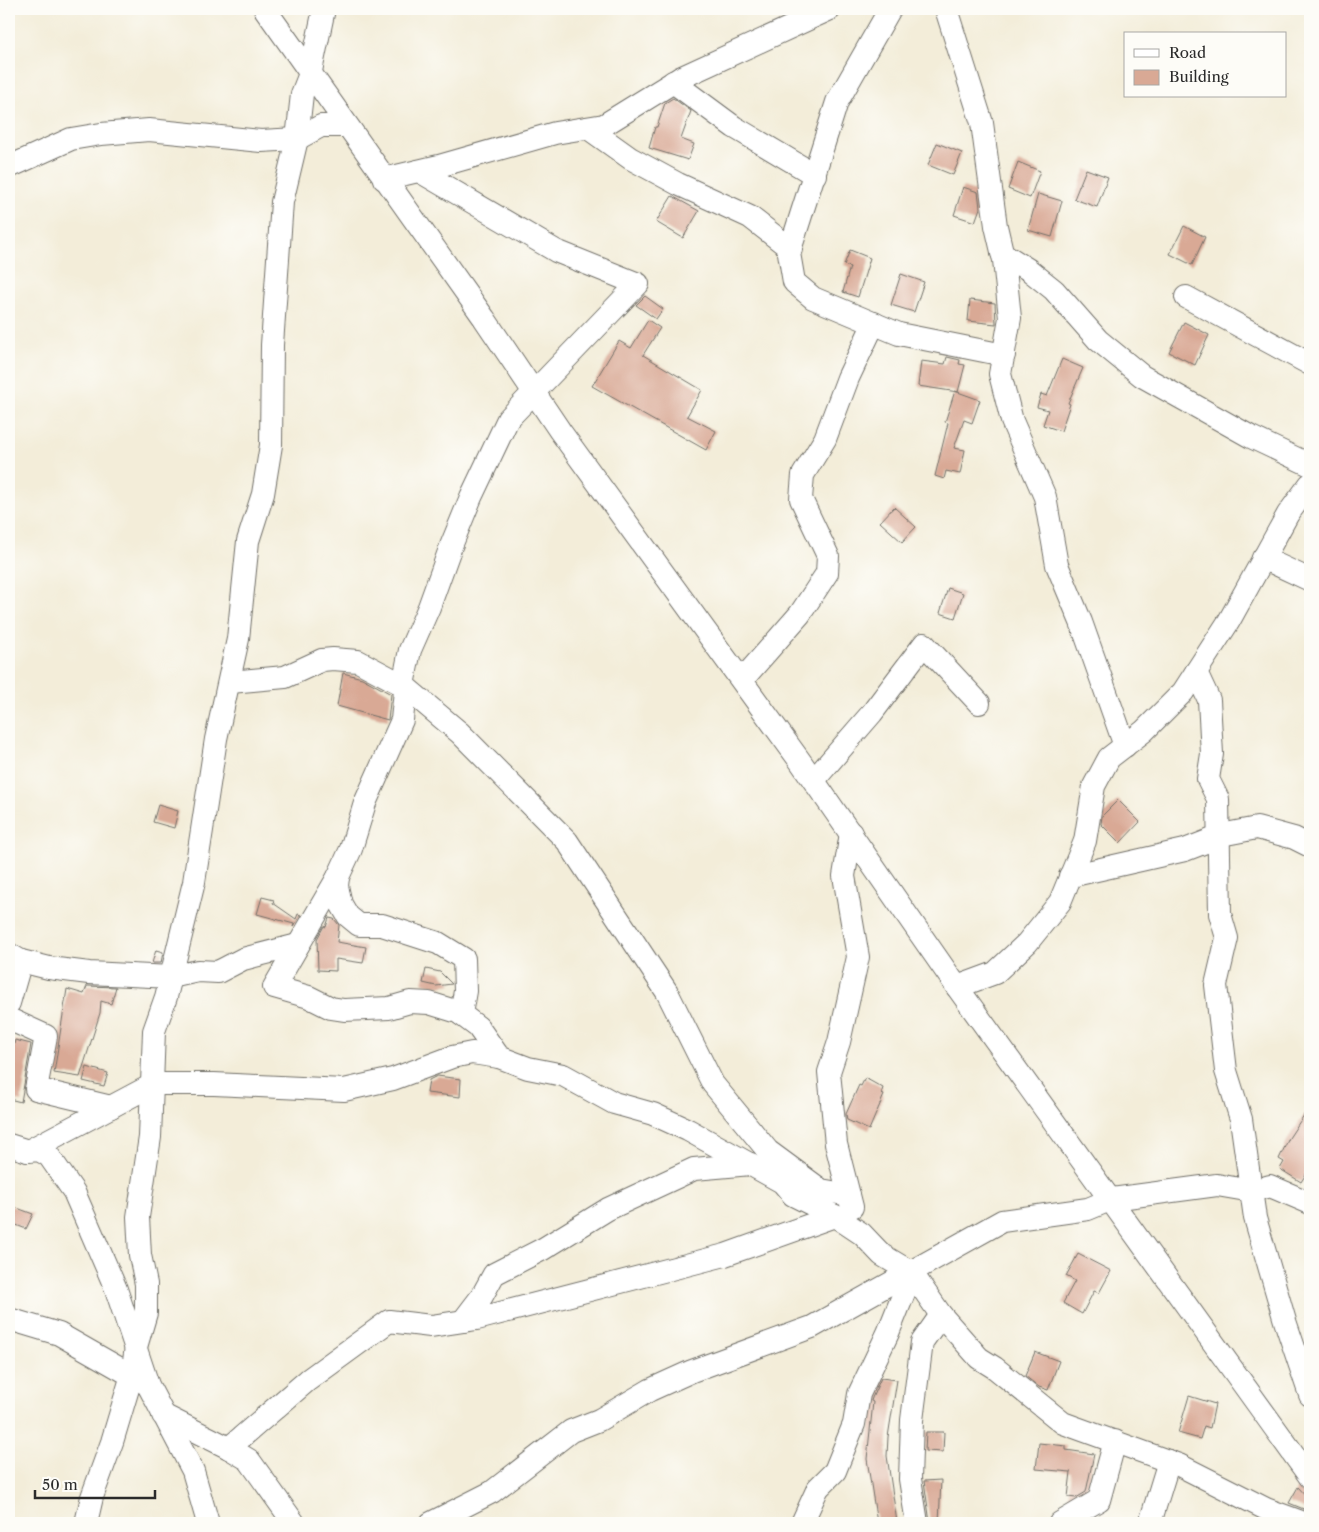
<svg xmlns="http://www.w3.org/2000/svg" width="1319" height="1532" font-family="'Libre Caslon Text',serif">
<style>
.building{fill:#d9a995}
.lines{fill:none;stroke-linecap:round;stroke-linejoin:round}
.minor-casing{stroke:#716f68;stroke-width:24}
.minor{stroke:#fff;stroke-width:22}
</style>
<rect width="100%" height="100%" fill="#fdfcf7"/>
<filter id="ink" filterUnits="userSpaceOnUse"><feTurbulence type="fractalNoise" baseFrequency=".02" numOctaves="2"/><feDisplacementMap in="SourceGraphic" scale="10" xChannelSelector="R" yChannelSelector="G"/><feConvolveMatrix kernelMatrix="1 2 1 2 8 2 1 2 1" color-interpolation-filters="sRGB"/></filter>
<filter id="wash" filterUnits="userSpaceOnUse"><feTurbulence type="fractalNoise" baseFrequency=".0096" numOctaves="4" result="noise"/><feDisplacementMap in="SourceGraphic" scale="20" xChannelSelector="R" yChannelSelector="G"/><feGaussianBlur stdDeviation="1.12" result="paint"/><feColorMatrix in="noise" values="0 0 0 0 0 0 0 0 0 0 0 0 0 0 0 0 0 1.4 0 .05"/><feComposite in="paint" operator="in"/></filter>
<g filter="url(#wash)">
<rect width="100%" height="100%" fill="#f3edd9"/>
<g id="blocks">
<g class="building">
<polygon points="673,98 691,111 681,139 694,144 688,160 649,148 655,127 657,127 665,103"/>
<polygon points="937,143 962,153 953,175 928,165"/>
<polygon points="1018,162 1040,171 1030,198 1008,189"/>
<polygon points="1086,169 1108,177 1097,207 1074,199"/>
<polygon points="963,187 978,192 980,208 975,222 954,215"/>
<polygon points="1038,194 1062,201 1052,237 1028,230"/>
<polygon points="672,196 699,211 683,238 656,222"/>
<polygon points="1184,226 1205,237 1192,265 1170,254"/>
<polygon points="850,250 870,258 858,297 843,292 850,267 844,265"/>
<polygon points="901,274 924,282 914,312 891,305"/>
<polygon points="645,296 663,309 656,319 636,305"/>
<polygon points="970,300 995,303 996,324 968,321"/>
<polygon points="648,320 660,328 643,355 702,390 687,416 716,431 706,450 592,386 619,341 631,348"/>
<polygon points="1184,322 1209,335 1195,365 1169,352"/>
<polygon points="947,357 960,360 959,364 965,365 958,392 918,386 921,361 945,364"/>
<polygon points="1062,359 1083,368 1068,403 1070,404 1061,431 1043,425 1048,410 1037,407 1041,394 1047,396"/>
<polygon points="955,391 980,400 972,423 964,420 954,448 965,450 960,474 946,471 944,479 935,476 948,423 945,422"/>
<polygon points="894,507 916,527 902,542 880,522"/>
<polygon points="948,588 963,593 955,618 940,613"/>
<polygon points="343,673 362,678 391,694 388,720 337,706"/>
<polygon points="1118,800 1140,822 1120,843 1101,824 1102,816"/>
<polygon points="158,805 178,811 174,828 153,822"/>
<polygon points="262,897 274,900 273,903 296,919 298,914 301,915 293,927 294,924 257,914"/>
<polygon points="329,918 334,919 339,925 337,942 366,947 363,963 336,959 336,971 318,970 317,939 324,926 326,927"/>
<polygon points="156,950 163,952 161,963 152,963"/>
<polygon points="426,969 440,972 452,984 436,986 423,983"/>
<polygon points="87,986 116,987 111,1004 101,1001 100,1013 80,1077 54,1073 67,989 84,994"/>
<polygon points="15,1040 31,1044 21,1102 9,1099 9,1064"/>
<polygon points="87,1067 108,1073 104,1086 83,1081"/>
<polygon points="437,1076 461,1079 460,1097 427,1093 429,1080"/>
<polygon points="865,1078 883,1088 881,1094 884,1095 869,1130 847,1120 846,1114 859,1085 861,1086"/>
<polygon points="1310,1106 1310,1168 1301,1182 1280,1169 1284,1162 1279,1159 1289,1138"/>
<polygon points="9,1205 33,1214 26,1229 9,1222"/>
<polygon points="1078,1254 1111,1271 1099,1293 1094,1291 1082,1314 1063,1303 1075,1281 1066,1276"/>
<polygon points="1035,1352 1059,1361 1048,1390 1039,1387 1025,1376"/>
<polygon points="881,1378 897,1380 888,1437 887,1456 897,1522 891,1523 877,1523 867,1459 873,1402 871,1401 872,1398"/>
<polygon points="1189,1396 1215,1404 1210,1428 1204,1426 1200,1439 1178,1433"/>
<polygon points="926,1432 944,1432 943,1452 925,1451"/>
<polygon points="1039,1443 1066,1446 1066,1450 1094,1454 1086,1492 1076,1498 1068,1497 1071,1472 1036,1469"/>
<polygon points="941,1480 939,1522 930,1522 924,1481"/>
<polygon points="1298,1487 1310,1500 1306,1510 1289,1503"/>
</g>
</g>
</g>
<g filter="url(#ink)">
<use href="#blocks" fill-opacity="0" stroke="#716f68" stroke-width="1"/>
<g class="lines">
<g class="minor-casing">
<g id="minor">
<polyline points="265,9 484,318 560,431 800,761 957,987 1310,1477"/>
<polyline points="890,9 837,102 789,253 794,282 813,298 899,334 1004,355"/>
<polyline points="946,9 982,123 996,226 1004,260 1010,318 1000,374 1012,421 1045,497 1057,565 1081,622 1125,746"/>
<polyline points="673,82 734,127 815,175"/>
<polyline points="588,128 630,158 678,184 750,217 791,249"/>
<polyline points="9,167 71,139 101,134 149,130 261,141 297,139 321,126 346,126"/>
<polyline points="419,171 556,251 638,284 508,419 471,497 451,546 429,607 410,650 403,685 405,690 402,720 365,803 351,849 338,877 274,987 309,997 331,1008 344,1010 389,1008 410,1002 429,1003 458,1012 478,1027 499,1057"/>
<polyline points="384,179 439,166 555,133 604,125 680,78 830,9"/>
<polyline points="1002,253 1029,270 1054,290 1098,340 1142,376 1251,437 1310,465"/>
<polyline points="1186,297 1310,364"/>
<polyline points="1263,558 1310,580"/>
<polyline points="1196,672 1209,700 1212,754 1208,779 1218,799 1220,914 1227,938 1216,985 1226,1071 1241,1119 1255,1218 1285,1321 1310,1395"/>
<polyline points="742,680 800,614 827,573 828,556 801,499 803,475 825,439 848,378 874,323"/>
<polyline points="230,682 285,677 322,660 333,659 358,661 403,685 460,733 567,841 667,992 713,1084 768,1151 821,1190 849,1195"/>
<polyline points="814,780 872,713 924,644 979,703"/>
<polyline points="851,833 844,876 858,957 839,1042 829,1072 836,1144 852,1207"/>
<polyline points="1070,876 1185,850 1226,834 1257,828 1294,838 1310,846"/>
<polyline points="338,877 337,886 341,904 348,916 359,925 382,925 438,943 464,959 465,991 461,1014"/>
<polyline points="9,954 21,961 49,968 89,973 171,977 198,971 218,972 243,959 298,945"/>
<polyline points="957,987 995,973 1027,943 1060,902 1085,841 1094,786 1109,758 1144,731 1183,692 1229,621 1288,514 1310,484"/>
<polyline points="9,1003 21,961"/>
<polyline points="9,1019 46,1036 36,1089 111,1107"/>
<polyline points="9,1145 28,1151 39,1150 49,1156 74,1192 116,1289 148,1385 193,1471 208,1523"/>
<polyline points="28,1151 154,1084 214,1084 344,1090 393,1079 452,1057 472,1053 499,1057 528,1068 563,1075 614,1103 653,1114 688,1130 782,1182 793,1195 835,1216 862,1234 882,1255 912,1273 941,1315 979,1358 995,1368 1063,1423 1179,1465 1266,1509 1304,1523"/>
<polyline points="9,1319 59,1334 145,1383"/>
<polyline points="463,1321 482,1296 494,1274 543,1249 608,1209 694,1169 751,1164"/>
<polyline points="163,1415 229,1448 249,1460 294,1523"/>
<polyline points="229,1448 308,1380 389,1321 431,1326 477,1319 725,1255 835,1216"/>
<polyline points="86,1523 92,1497 112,1442 132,1375 136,1347 146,1313 146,1284 140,1255 138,1217 150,1137 154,1031 166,997 194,882 216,739 238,639 248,541 263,494 271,445 272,345 282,202 297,139 302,94 311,71 324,9"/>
<polyline points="431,1523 492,1492 571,1431 599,1420 650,1390 692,1371 812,1327 1002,1221 1088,1209 1112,1199 1217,1185 1252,1191 1270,1186 1310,1203"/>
<polyline points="802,1523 818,1488 835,1471 854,1424 859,1394 888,1333 912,1273"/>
<polyline points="917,1523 910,1479 912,1420 922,1342 941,1315"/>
<polyline points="1060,1523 1099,1500 1115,1441"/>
<polyline points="1150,1523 1169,1461"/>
</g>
</g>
<use href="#minor" class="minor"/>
</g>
</g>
<rect width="1319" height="1532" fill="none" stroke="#fdfcf7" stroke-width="30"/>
<rect x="1124" y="32" width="162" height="65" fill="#fdfcf7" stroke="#a9a8a5"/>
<rect x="1134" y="49" width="25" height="8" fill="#ffffff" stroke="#a9a8a5"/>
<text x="1169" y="58" font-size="15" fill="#2b2b2b">Road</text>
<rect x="1134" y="70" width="25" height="15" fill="#d9a995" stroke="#a9a8a5"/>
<text x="1169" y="82" font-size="15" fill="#2b2b2b">Building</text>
<path d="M35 1490v8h120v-8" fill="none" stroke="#2b2b2b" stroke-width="2.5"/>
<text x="42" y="1490" font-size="15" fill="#2b2b2b" stroke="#fdfcf7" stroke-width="4" paint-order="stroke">50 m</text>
</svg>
